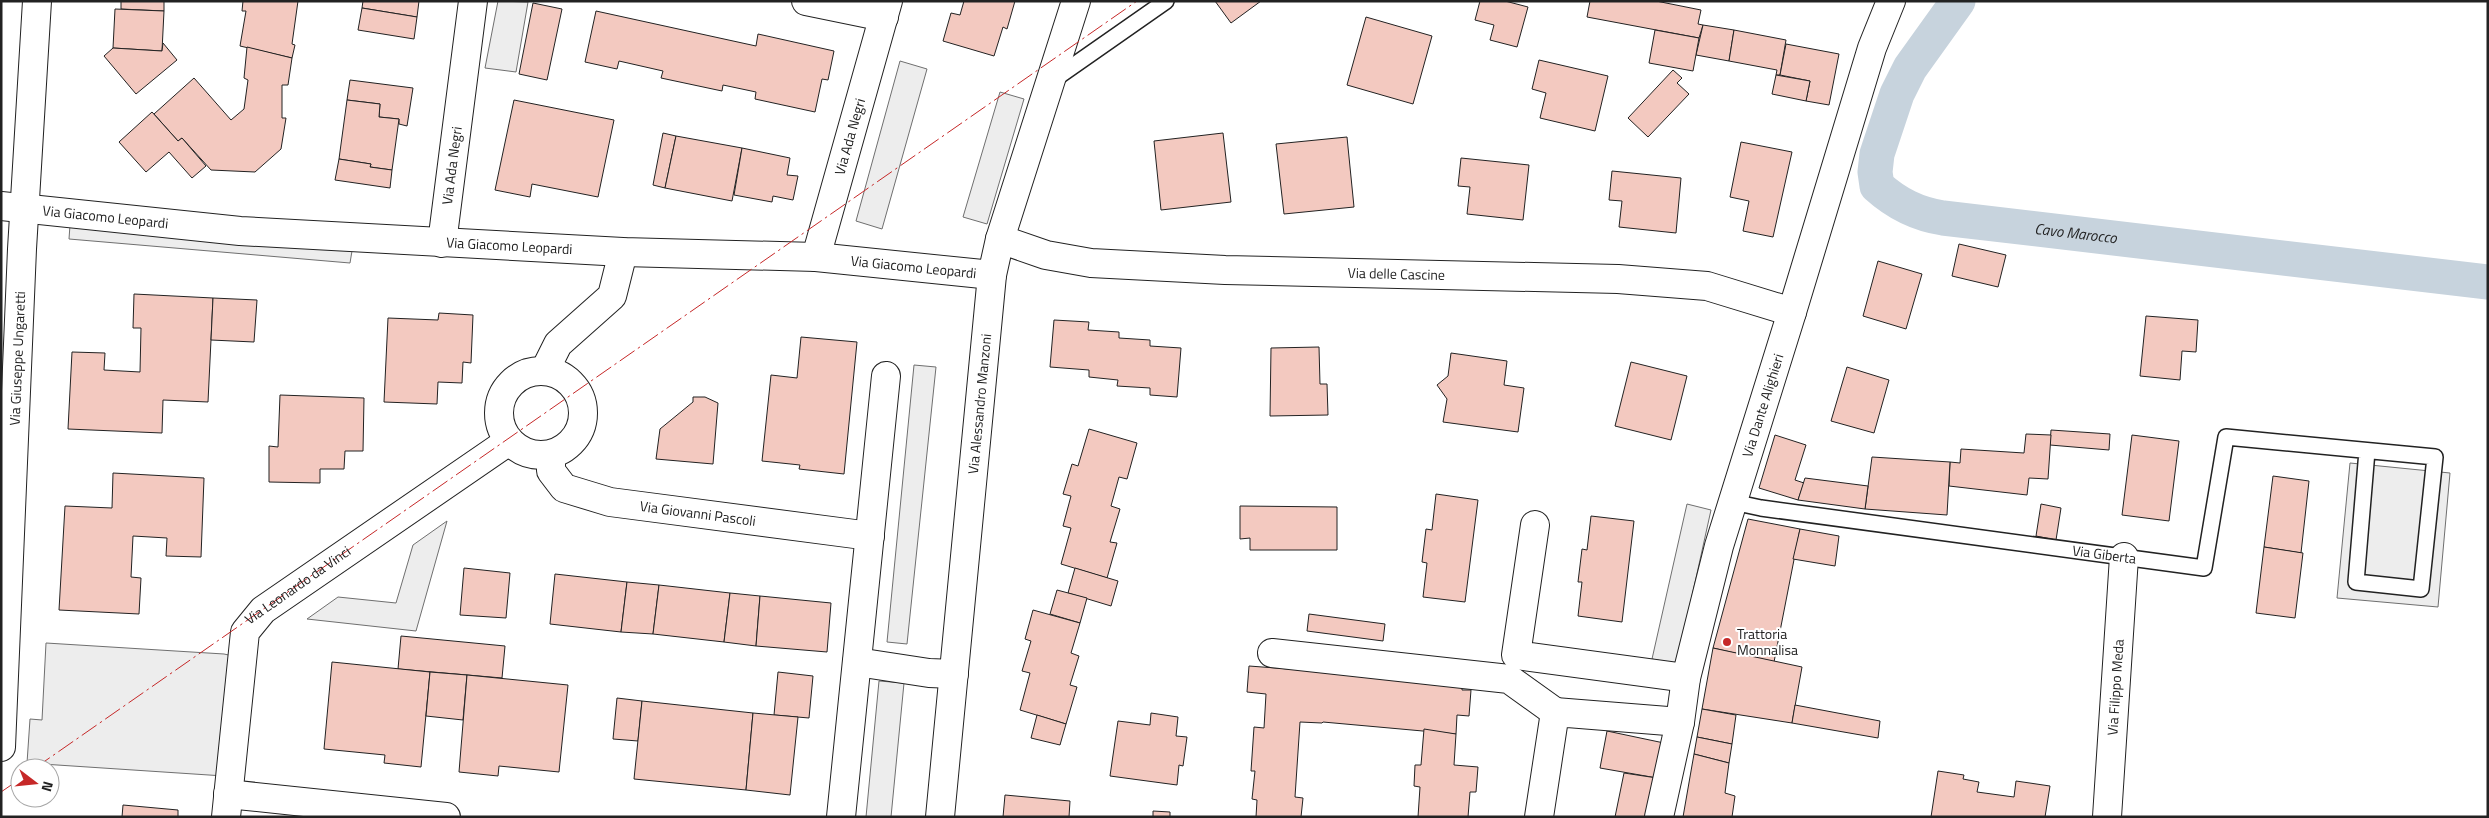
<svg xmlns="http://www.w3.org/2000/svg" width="2489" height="818" font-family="'Titillium Web',sans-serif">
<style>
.parking{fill:#ededed;stroke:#6f6f6f}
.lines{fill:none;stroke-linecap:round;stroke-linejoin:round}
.canal{stroke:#c7d3dd;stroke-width:35}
.building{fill:#f3c9c0;stroke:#222}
.service-casing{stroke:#222;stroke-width:18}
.minor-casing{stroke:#222;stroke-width:30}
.tertiary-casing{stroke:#222;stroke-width:30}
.service{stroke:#fff;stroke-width:15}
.minor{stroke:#fff;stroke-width:28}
.tertiary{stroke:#fff;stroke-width:28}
.power{stroke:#c62828;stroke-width:1;stroke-dasharray:18 4 2.5 4;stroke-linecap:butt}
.poi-dot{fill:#c62828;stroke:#fff;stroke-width:2}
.labels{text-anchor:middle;stroke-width:4;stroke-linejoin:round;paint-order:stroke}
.street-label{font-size:14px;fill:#222;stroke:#fff}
.poi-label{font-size:14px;fill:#222;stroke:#fff;text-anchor:start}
.water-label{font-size:15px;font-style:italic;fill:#222;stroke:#fff}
</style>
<rect width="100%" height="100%" fill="#fff"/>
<g class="parking">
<polygon points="498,1 528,2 516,72 485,68"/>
<polygon points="900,61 927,69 882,229 856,221"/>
<polygon points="1000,92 1024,99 987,224 963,217"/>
<polygon points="70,225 352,251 350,263 69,239"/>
<polygon points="914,365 936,367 907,644 887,642"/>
<polygon points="2350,463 2450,473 2438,607 2337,598"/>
<polygon points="1687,504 1711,510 1677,664 1652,659"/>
<polygon points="447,521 416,631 307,619 338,597 396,603 413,545"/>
<polygon points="46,643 224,654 233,656 224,776 27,763 30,719 42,720"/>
<polygon points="879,681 904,683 891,817 866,817"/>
</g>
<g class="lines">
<path class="canal" id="s1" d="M1958 1 1910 68 1897 94 1877 154 1875 172 1877 186C1897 204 1917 214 1943 218L2488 282"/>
</g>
<g class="building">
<polygon points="121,1 164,1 164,11 121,9"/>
<polygon points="243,1 298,1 292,44 295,45 292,58 240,46 246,11 242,11"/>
<polygon points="363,1 419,1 417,17 362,8"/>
<polygon points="964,1 1015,1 1007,29 1003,27 994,56 943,41 951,13 960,15"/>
<polygon points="1215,1 1261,1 1231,23"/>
<polygon points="1480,1 1505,1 1528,7 1517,47 1490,40 1494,25 1475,20"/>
<polygon points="1590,1 1656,1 1701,10 1698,24 1703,25 1699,38 1587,17"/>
<polygon points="533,3 562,9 547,80 519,74"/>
<polygon points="362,8 417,17 414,39 358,30"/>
<polygon points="115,9 164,11 162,51 113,48"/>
<polygon points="596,11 756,46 758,34 834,51 828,80 822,79 815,112 755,99 756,92 723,85 722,91 661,78 663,71 619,61 617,69 585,62"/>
<polygon points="1366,17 1432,36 1413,104 1347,85"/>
<polygon points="1703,25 1734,30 1729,61 1696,55"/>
<polygon points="1655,30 1699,38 1693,71 1649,63"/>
<polygon points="1734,30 1786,40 1780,75 1776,75 1777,70 1729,61"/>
<polygon points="163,43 177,60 136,94 104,56 113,48 162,51"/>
<polygon points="1786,44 1839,54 1829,105 1806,101 1810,81 1780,75"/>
<polygon points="247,47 292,58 288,85 282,85 282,118 286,118 281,149 255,172 211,170 182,138 178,141 154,114 194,78 231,120 244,109 248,80 244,78"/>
<polygon points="1539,60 1608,76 1595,131 1540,118 1546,93 1532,89"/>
<polygon points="1673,70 1682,78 1677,83 1689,94 1648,137 1628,118"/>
<polygon points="1776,75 1810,81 1806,101 1772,94"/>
<polygon points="350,80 413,88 407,126 399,124 399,119 379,117 380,104 347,100"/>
<polygon points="347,100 380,104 379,117 399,119 392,170 370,167 371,164 339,159"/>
<polygon points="514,100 614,120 598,197 532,184 530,197 495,190"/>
<polygon points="152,112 178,141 182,138 206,166 192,178 169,152 146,172 119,142"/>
<polygon points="663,133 676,136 665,188 653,185"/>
<polygon points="1223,133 1231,202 1161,210 1154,141"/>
<polygon points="676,136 742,148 732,201 665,188"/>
<polygon points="1347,137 1354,207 1284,214 1276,144"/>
<polygon points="1741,142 1792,152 1773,237 1743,231 1749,201 1730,197"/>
<polygon points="742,148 790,158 787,175 798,176 793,200 773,196 772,202 734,195"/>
<polygon points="1461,158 1529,165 1523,220 1467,214 1470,187 1458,186"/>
<polygon points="339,159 371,164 370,167 392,170 390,188 335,180"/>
<polygon points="1612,171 1681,178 1676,233 1619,227 1622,201 1609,200"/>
<polygon points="1959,244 2006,255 1998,287 1952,276"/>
<polygon points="1878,261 1922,274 1906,329 1863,316"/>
<polygon points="134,294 213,298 208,402 163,400 162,433 68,429 72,352 105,353 104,370 140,372 141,328 133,328"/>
<polygon points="213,298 257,300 254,342 211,340"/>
<polygon points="439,313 473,315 471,363 463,362 462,383 438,382 437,404 384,402 388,318 438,320"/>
<polygon points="2146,316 2198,320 2196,352 2182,351 2180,380 2140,376"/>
<polygon points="1054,320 1089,322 1088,330 1119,332 1119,338 1150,340 1150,346 1181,348 1177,397 1150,395 1150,388 1117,386 1118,380 1089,377 1089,370 1050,367"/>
<polygon points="801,337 857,342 844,474 799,469 800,465 762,461 771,375 797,378"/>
<polygon points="1319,347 1320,384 1327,384 1328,415 1270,416 1271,348"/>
<polygon points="1451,353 1507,361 1504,385 1524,388 1518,432 1443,422 1447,399 1437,385 1448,376"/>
<polygon points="1631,362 1687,376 1671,440 1615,426"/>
<polygon points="1847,367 1889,380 1874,433 1831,421"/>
<polygon points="280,395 364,398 363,451 345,451 344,469 320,469 320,483 269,482 269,446 278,447"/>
<polygon points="693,397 705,397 718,403 713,464 656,459 660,429 693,402"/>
<polygon points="1089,429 1137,443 1127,479 1119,477 1111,506 1120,509 1110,542 1117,543 1107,578 1061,564 1071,528 1063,526 1071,496 1063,494 1072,464 1078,466"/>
<polygon points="2051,430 2110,434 2109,450 2050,445"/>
<polygon points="2026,434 2051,435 2048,479 2029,478 2027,495 1949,486 1950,462 1960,463 1961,449 2024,453"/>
<polygon points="1775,435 1806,445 1795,480 1804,483 1798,500 1759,488"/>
<polygon points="2132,435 2179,441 2169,521 2122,515"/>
<polygon points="1872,457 1950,462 1947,515 1865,509"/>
<polygon points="113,473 204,478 201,557 166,556 167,538 133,536 131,577 141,578 139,614 59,610 65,506 112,508"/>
<polygon points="2273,476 2309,481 2301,553 2264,547"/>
<polygon points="1805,478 1868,486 1865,509 1798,500"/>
<polygon points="1436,494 1478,500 1465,602 1423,597 1427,563 1422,562 1426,529 1432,530"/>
<polygon points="2041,504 2061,508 2056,540 2036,536"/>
<polygon points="1240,506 1337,507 1337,550 1250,550 1250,538 1240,539"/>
<polygon points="1591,516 1634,521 1622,622 1578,616 1582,582 1578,582 1582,549 1587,550"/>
<polygon points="1748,519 1800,529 1774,662 1713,648"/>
<polygon points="1800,529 1839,536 1835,566 1793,559"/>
<polygon points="2264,547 2303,553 2295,618 2256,613"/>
<polygon points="464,568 510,573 506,618 460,615"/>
<polygon points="1075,568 1118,581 1111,606 1068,593"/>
<polygon points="555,574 627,582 621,632 550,624"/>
<polygon points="627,582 659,585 653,634 621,632"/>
<polygon points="659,585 730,593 724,642 653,634"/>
<polygon points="1057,590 1087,598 1080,623 1050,614"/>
<polygon points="730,593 760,596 756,646 724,642"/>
<polygon points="760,596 831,603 827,652 756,646"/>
<polygon points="1033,610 1080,623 1071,653 1079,656 1070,685 1077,687 1066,724 1020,710 1030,673 1022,671 1031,641 1025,639"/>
<polygon points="1309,614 1385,624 1383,641 1307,631"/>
<polygon points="401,636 505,646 502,678 398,669"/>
<polygon points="1713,648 1802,667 1792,723 1702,709"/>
<polygon points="332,662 430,672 421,767 384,763 385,755 324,749"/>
<polygon points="1249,666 1462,682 1462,690 1471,690 1469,716 1457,715 1456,734 1323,722 1322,723 1300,722 1295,797 1303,798 1301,817 1256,817 1257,800 1252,799 1255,771 1251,771 1254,727 1264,728 1266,694 1247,692"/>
<polygon points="430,672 467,675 463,720 426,716"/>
<polygon points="778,672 813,676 809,718 774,715"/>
<polygon points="467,675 568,685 559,772 499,766 498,776 459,772"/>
<polygon points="617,698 642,701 638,741 613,739"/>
<polygon points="642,701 753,713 746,790 634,779"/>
<polygon points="1795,705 1880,721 1878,738 1792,723"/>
<polygon points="1702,709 1736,715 1732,744 1697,737"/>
<polygon points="753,713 798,717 790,795 746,790"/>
<polygon points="1151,713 1178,717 1176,736 1187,737 1183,766 1179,765 1177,785 1110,776 1118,721 1150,725"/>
<polygon points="1037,715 1066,724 1060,745 1031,738"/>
<polygon points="1424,729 1456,734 1454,765 1478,767 1476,792 1470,792 1468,817 1418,817 1420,787 1414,786 1415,765 1421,765"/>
<polygon points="1607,731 1664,743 1657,778 1600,768"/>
<polygon points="1697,737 1732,744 1729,763 1694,754"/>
<polygon points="1694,754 1729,763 1725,793 1735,796 1732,817 1683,817"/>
<polygon points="1938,771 1964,775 1963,779 1979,782 1977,792 2014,797 2016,781 2050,786 2045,817 1931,817"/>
<polygon points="1624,773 1657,778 1649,817 1615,817"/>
<polygon points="1005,795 1070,801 1069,817 1003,817"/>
<polygon points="123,805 178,810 178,817 122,817"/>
<polygon points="1153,811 1170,812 1170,817 1153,817"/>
</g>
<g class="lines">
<g class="service-casing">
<g id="service">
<polyline points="1053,80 1166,1"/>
<path id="s2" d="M1733 502 1761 508 2204 568 2226 437 2435 457 2421 589 2356 582 2367 451"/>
</g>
</g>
<g class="minor-casing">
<g id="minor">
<polyline points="806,1 884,17"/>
<path id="s3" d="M1 206 240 231 623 252 816 257 992 275"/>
<path id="s4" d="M442 243 473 1"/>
<path id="s5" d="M816 257 888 1"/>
<polyline points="545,370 558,344 612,296 623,252"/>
<circle cx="541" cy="413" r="42"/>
<path id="s6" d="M551 455V471L564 488 610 502 870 536"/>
<polyline points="1535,525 1516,655 1686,678"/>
<polyline points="1272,653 1509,679 1555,712"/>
<polyline points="857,662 929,673 954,674"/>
<path id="s7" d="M1 747 22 249 37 1"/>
<polyline points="228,794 446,817"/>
<polyline points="226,817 245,632 263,610 509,441"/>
<polyline points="841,817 886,376"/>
<polyline points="1539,817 1555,712 1680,722"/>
<path id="s8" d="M1659 817 1680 722 1686 678 1719 546 1792 312"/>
<path id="s9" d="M2107 817 2124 557"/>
</g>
</g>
<g class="tertiary-casing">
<g id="tertiary">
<path id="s10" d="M1000 239 1046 255 1091 263 1225 270 1618 279 1707 286 1792 312 1872 48 1891 1"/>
<path id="s11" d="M940 817 992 275 1000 239 1076 1"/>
</g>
</g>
<use href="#service" class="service"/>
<use href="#minor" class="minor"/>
<use href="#tertiary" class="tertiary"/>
<g class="power">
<path id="s12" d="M35 768 1137 1"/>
<polyline points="1,792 20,779"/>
</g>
</g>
<circle class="poi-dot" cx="1727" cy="642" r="5"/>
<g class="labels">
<g class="street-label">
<text dy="5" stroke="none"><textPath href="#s5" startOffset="125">Via Ada Negri</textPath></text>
<text dy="5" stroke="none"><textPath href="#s4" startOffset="78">Via Ada Negri</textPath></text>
<text dy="5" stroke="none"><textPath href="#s3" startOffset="105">Via Giacomo Leopardi</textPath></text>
<text dy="5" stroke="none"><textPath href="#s3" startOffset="510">Via Giacomo Leopardi</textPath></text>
<text dy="5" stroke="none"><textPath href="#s3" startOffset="915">Via Giacomo Leopardi</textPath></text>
<text dy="5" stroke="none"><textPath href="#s10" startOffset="400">Via delle Cascine</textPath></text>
<text dy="5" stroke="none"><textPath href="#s7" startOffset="389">Via Giuseppe Ungaretti</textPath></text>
<text dy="5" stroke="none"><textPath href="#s11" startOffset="415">Via Alessandro Manzoni</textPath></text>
<text dy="5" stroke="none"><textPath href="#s8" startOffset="425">Via Dante Alighieri</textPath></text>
<text dy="5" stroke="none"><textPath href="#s6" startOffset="174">Via Giovanni Pascoli</textPath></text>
<text dy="5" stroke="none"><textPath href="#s2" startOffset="375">Via Giberta</textPath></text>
<text dy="5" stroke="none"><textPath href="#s12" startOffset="320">Via Leonardo da Vinci</textPath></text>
<text dy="5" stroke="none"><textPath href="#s9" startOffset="130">Via Filippo Meda</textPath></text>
</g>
<g class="poi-label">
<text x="1737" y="639">Trattoria<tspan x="1737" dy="16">Monnalisa</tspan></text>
</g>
<g class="water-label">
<text dy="5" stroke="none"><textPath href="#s1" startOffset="415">Cavo Marocco</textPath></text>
</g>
</g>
<rect width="2489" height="818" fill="none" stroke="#222222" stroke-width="5"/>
<g transform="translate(35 783) rotate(106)"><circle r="24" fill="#ffffff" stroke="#a7a7a7"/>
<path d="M0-4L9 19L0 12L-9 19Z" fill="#c62828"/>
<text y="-8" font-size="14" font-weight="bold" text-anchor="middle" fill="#222222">N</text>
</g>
</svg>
